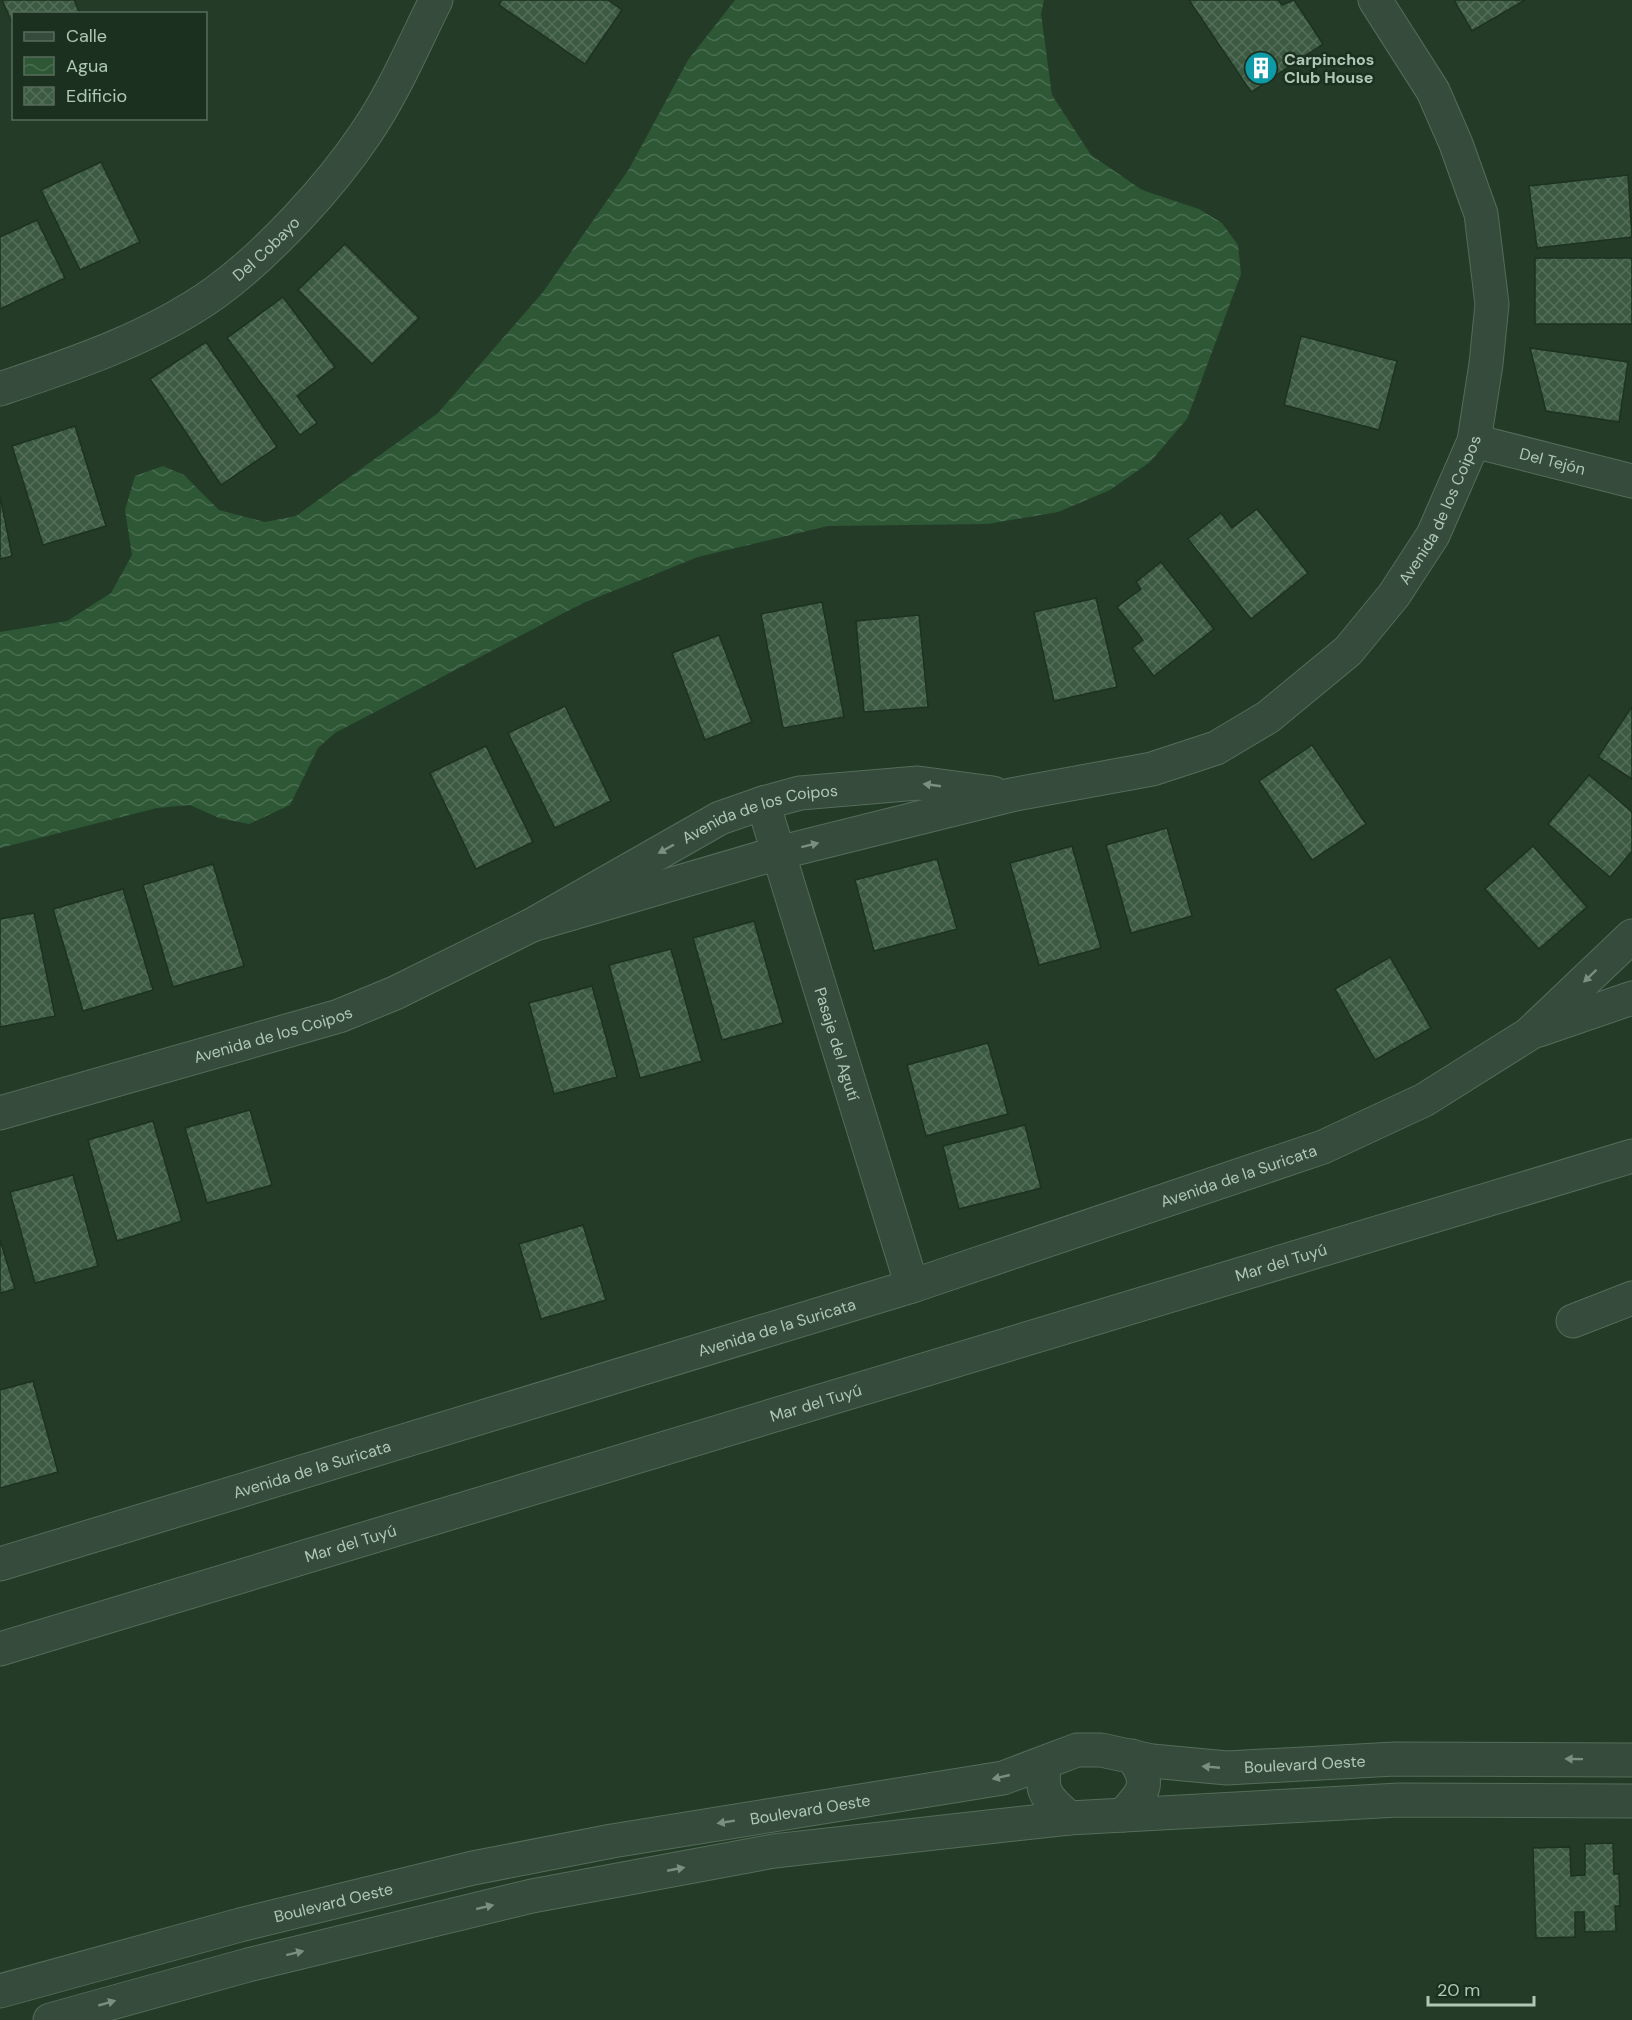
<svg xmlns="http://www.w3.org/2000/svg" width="1632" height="2020" font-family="'DM Sans',sans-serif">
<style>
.water{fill:url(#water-waves)}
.building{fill:url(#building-cross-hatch);stroke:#1e3222;stroke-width:1.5}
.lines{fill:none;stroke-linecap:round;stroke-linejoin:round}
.minor-casing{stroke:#566c5b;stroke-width:35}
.tertiary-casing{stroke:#566c5b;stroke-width:35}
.minor{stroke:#364b3b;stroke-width:33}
.tertiary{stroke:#364b3b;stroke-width:33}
.oneway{fill:#7a8f7f}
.labels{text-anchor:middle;stroke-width:5;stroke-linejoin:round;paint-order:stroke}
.poi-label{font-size:16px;font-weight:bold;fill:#b1c7b6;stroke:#1c3020;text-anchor:start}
.street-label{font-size:16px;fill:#b1c7b6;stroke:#1c3020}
</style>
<defs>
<pattern id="water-waves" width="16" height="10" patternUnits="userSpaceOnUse" patternTransform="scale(1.5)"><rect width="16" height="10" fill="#2e5736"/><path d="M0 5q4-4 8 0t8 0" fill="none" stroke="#4a6e51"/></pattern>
<pattern id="building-cross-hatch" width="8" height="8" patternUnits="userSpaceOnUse" patternTransform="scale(1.5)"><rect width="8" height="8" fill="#3c5941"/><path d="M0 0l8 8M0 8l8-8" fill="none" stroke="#566f5a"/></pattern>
</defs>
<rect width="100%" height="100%" fill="#233b27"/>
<polygon class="water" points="735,0 1044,0 1041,14 1052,95 1091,155 1142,190 1199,209 1222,223 1238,245 1241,274 1187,419 1150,462 1110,490 1058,512 988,524 828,526 698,557 583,603 335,733 318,748 290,805 249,824 219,818 190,805 157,808 0,848 0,632 67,621 111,593 132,555 125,510 135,476 163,466 184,475 219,510 265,522 296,516 438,413 543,292 629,169 688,60"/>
<g class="building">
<polygon points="2,0 74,0 80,14 14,14 14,27"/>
<polygon points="502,0 608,0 622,10 585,64 499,5"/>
<polygon points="1189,0 1278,0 1282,5 1294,0 1323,44 1251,92"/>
<polygon points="1454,0 1525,0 1472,31"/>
<polygon points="101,162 140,242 80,270 41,190"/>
<polygon points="1628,175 1632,237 1537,248 1529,186"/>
<polygon points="37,220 65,278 0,309 0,237"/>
<polygon points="345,244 419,318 372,364 298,290"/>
<rect x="1535" y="258" width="97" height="66"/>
<polygon points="283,297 335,367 297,396 317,423 300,435 227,338"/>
<polygon points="1301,336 1397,361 1379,430 1284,405"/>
<polygon points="206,342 277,447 221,485 150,379"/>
<polygon points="1530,348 1628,362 1619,422 1546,411"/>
<polygon points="75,426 106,526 43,545 12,446"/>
<polygon points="0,496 12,556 0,559"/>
<polygon points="1257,509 1308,573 1251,619 1188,539 1221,513 1232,528"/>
<polygon points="1161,562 1214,629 1154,676 1132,648 1143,640 1117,607 1141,589 1136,582"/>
<polygon points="1096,598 1117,687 1054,701 1034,612"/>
<polygon points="822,602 844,717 783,728 761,614"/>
<polygon points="919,615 928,707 864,712 856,621"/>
<polygon points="719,635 752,722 705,740 672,653"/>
<polygon points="565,706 611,801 555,828 508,733"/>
<polygon points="1632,707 1632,779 1598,757"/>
<polygon points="1312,745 1366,824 1312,860 1259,781"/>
<polygon points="486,746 533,842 476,869 430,773"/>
<polygon points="1589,775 1632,812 1632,851 1610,877 1548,824"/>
<polygon points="1167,828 1192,916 1131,933 1106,845"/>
<polygon points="1072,846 1101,948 1039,965 1010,863"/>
<polygon points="1533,846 1587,907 1539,949 1485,889"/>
<polygon points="937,859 957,929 874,951 855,880"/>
<polygon points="213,864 244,966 173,987 143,885"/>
<polygon points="123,889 153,990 83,1011 53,909"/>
<polygon points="34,913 55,1016 0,1027 0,919"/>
<polygon points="754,921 783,1023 722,1040 693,938"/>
<polygon points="671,949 702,1061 640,1078 609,965"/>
<polygon points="1390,957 1431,1028 1375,1060 1335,989"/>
<polygon points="592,986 617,1077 554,1094 529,1003"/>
<polygon points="988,1043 1008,1114 926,1136 907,1065"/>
<polygon points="250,1110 272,1185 207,1203 185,1128"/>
<polygon points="153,1121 182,1221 117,1241 88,1140"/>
<polygon points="1025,1125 1041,1188 959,1209 943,1146"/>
<polygon points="73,1175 98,1266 35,1283 10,1192"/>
<polygon points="583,1225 606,1300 541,1319 519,1244"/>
<polygon points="0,1240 15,1289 0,1293"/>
<polygon points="33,1381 58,1472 0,1488 0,1390"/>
<polygon points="1613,1843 1614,1874 1619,1874 1620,1906 1615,1906 1616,1931 1585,1932 1584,1912 1575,1912 1575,1937 1536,1938 1533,1848 1570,1847 1571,1876 1585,1875 1585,1844"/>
</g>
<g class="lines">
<g class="minor-casing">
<g id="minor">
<path id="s1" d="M0 389C74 364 152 338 216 292 268 254 330 187 366 133 394 92 414 44 436 0"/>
<path id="s2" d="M1474 441 1632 481"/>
<path id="s3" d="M763 803 912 1286"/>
<path id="s4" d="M532 925 778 853 1011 795 1152 769 1216 748 1268 717 1348 651 1394 595 1433 535 1474 441 1486 364 1492 304 1481 214 1456 144 1433 91 1375 0"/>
<polyline points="1539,1030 1632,998"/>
<path id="s5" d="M0 1113 339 1016 395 993 532 925 720 818 763 803 800 793 918 783 993 793"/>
<polyline points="1573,1321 1632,1298"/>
<path id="s6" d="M0 1564 912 1286 1323 1147 1424 1100 1529 1034 1632 936"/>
<path d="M1045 1764C1039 1793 1048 1799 1069 1818"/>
<path d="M1123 1815C1144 1792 1152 1784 1132 1756"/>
<path id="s7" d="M0 1991 240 1925 473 1868 612 1841 1003 1778 1077 1750H1101L1152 1761 1227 1768 1395 1759 1632 1760"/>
<polyline points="50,2020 248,1965 532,1896 774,1851 1069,1818 1399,1800 1632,1801"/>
</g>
</g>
<g class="tertiary-casing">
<g id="tertiary">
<path id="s8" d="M0 1649 1632 1156"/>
</g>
</g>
<use href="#minor" class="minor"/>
<use href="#tertiary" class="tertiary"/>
</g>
<defs><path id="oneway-solid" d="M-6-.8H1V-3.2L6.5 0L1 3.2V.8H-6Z" transform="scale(1.5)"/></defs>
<g class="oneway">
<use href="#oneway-solid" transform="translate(932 785) rotate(-172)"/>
<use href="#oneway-solid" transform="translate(810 845) rotate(-14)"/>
<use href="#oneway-solid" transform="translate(666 849) rotate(151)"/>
<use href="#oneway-solid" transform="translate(1590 976) rotate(136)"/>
<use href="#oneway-solid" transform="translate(1574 1759) rotate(-179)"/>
<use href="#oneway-solid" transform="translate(1211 1767) rotate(-175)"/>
<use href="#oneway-solid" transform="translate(1001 1777) rotate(167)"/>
<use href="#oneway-solid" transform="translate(726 1822) rotate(171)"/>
<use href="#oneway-solid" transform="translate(676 1869) rotate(-11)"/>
<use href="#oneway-solid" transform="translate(485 1907) rotate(-13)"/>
<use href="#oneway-solid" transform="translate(295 1953) rotate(-14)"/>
<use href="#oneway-solid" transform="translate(107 2003) rotate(-16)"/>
</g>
<defs>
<g id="building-disc" transform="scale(1.725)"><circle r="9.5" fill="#0f9aa8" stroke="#1c3020"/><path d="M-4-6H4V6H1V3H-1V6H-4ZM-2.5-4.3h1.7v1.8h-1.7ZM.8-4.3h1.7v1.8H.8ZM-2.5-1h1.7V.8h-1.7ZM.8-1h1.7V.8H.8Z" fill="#fff"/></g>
</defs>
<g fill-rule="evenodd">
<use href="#building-disc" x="1261" y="68"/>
</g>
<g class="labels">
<g class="poi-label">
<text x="1284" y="65">Carpinchos<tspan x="1284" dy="18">Club House</tspan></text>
</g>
<g class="street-label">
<text dy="6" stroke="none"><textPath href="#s1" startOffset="304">Del Cobayo</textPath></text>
<text dy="6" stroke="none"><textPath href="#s2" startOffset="81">Del Tejón</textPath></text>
<text dy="6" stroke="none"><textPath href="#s4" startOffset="1041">Avenida de los Coipos</textPath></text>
<text dy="6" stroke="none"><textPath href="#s5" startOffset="822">Avenida de los Coipos</textPath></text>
<text dy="6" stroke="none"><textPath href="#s5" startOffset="284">Avenida de los Coipos</textPath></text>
<text dy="6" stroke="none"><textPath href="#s3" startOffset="252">Pasaje del Agutí</textPath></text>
<text dy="6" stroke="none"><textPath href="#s6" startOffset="1298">Avenida de la Suricata</textPath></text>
<text dy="6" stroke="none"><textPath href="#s8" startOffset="1338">Mar del Tuyú</textPath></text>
<text dy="6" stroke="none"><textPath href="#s6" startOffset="812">Avenida de la Suricata</textPath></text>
<text dy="6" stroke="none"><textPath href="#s8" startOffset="852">Mar del Tuyú</textPath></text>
<text dy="6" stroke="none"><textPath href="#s6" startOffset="326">Avenida de la Suricata</textPath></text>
<text dy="6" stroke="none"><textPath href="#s8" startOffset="366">Mar del Tuyú</textPath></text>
<text dy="6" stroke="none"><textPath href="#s7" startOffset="1335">Boulevard Oeste</textPath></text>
<text dy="6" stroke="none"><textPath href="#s7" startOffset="831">Boulevard Oeste</textPath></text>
<text dy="6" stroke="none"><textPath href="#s7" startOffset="345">Boulevard Oeste</textPath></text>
</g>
</g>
<rect x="12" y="12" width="195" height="108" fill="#1c3020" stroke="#586c5c" stroke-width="1.5"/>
<rect x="24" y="32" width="30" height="9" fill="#364b3b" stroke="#586c5c" stroke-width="1.5"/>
<text x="66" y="42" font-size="18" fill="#b1c7b6">Calle</text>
<rect x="24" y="57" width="30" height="18" fill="url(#water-waves)" stroke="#586c5c" stroke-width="1.5"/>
<text x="66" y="72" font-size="18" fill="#b1c7b6">Agua</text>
<rect x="24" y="87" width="30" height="18" fill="url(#building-cross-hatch)" stroke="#586c5c" stroke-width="1.5"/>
<text x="66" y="102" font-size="18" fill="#b1c7b6">Edificio</text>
<path d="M1428 1996v9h106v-9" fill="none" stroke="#b1c7b6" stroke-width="3"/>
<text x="1437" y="1996" font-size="18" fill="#b1c7b6" stroke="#1c3020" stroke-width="4.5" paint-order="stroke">20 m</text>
</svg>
